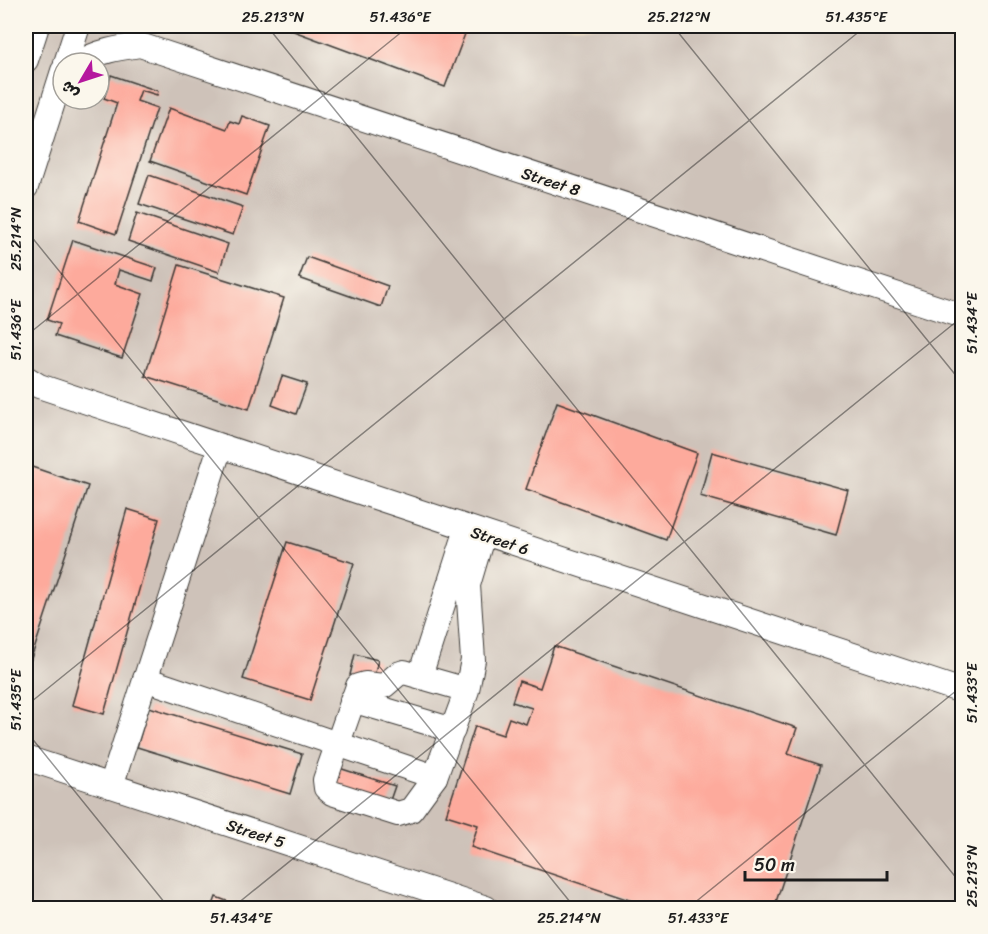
<svg xmlns="http://www.w3.org/2000/svg" width="988" height="934" font-family="Sriracha,'Playpen Sans Arabic',sans-serif">
<style>
.industrial{fill:#cec2b9;fill-rule:evenodd}
.building{fill:#fdaa9c}
.lines{fill:none;stroke-linecap:round;stroke-linejoin:round}
.minor-casing{stroke:#3c3935;stroke-width:26}
.minor{stroke:#fff;stroke-width:24}
.ticks{fill:none;stroke:#1c1c1c;stroke-width:1.5;stroke-opacity:0.45}
.labels{text-anchor:middle;stroke-width:4.5;stroke-linejoin:round;paint-order:stroke}
.street-label{font-size:16px;fill:#1c1c1c;stroke:#fbf7ec}
.neatline{fill:none;stroke:#1c1c1c;stroke-width:2}
.ticks-label{font-size:15px;text-anchor:middle;fill:#1c1c1c}
</style>
<rect width="100%" height="100%" fill="#fbf7ec"/>
<filter id="ink" filterUnits="userSpaceOnUse"><feTurbulence type="fractalNoise" baseFrequency=".0167" numOctaves="2"/><feDisplacementMap in="SourceGraphic" scale="12" xChannelSelector="R" yChannelSelector="G"/><feConvolveMatrix kernelMatrix="1 2 1 2 8 2 1 2 1" color-interpolation-filters="sRGB"/></filter>
<filter id="wash" filterUnits="userSpaceOnUse"><feTurbulence type="fractalNoise" baseFrequency=".008" numOctaves="4" result="noise"/><feDisplacementMap in="SourceGraphic" scale="24" xChannelSelector="R" yChannelSelector="G"/><feGaussianBlur stdDeviation="1.35" result="paint"/><feColorMatrix in="noise" values="0 0 0 0 0 0 0 0 0 0 0 0 0 0 0 0 0 1.4 0 .05"/><feComposite in="paint" operator="in"/></filter>
<g filter="url(#wash)">
<rect width="100%" height="100%" fill="#f1dfc0"/>
<path class="industrial" d="M26 26H962V908H26ZM63 63H99V99H63Z"/>
<g id="blocks">
<g class="building">
<polygon points="280,26 468,26 445,87"/>
<polygon points="111,75 158,91 157,95 141,90 137,101 157,108 116,234 79,221 117,103 104,98"/>
<polygon points="169,108 227,129 230,121 239,124 242,116 270,126 246,195 150,161"/>
<polygon points="149,175 243,207 233,235 139,204"/>
<polygon points="137,213 228,244 219,272 128,241"/>
<polygon points="73,240 157,268 153,281 119,270 115,284 143,294 122,358 55,336 59,324 47,320"/>
<polygon points="307,257 388,286 381,307 299,278"/>
<polygon points="179,265 284,298 249,409 145,376"/>
<polygon points="282,376 307,384 296,414 272,405"/>
<polygon points="557,402 697,453 666,540 526,489"/>
<polygon points="712,452 848,490 836,535 700,496"/>
<polygon points="26,465 88,486 26,674"/>
<polygon points="127,509 159,519 104,714 72,705"/>
<polygon points="287,542 354,563 310,700 243,679"/>
<polygon points="554,646 797,728 788,754 821,765 774,908 653,908 471,847 478,825 446,815 475,726 503,735 509,718 526,724 532,708 512,702 519,681 540,688"/>
<polygon points="355,654 378,660 373,681 350,675"/>
<polygon points="149,707 302,754 290,794 137,747"/>
<polygon points="336,767 395,786 388,806 329,787"/>
<polygon points="216,897 245,908 212,908"/>
</g>
</g>
</g>
<g filter="url(#ink)">
<use href="#blocks" fill-opacity="0" stroke="#3c3935" stroke-width="1.5"/>
<g class="lines">
<g class="minor-casing">
<g id="minor">
<polyline points="26,60 37,26"/>
<polyline points="66,63 78,26"/>
<path d="M79 63C98 51 119 48 140 45L962 316"/>
<polyline points="26,187 63,71"/>
<polyline points="26,378 39,386 962,691"/>
<polyline points="420,676 467,529"/>
<polyline points="145,679 435,777"/>
<polyline points="467,690 404,672 398,674 384,686 365,684 358,686 325,780 326,788 332,793 398,814 411,810 435,777 467,690 473,660 468,585 483,534"/>
<polyline points="352,700 453,730"/>
<polyline points="26,758 486,908"/>
<polyline points="111,786 220,447"/>
</g>
</g>
<use href="#minor" class="minor"/>
</g>
</g>
<path class="ticks" d="M267 26 962 885M673 26 962 383M26 230 575 908M26 336 409 26M26 706 866 26M26 731 169 908M232 908 962 317M688 908 962 686"/>
<g class="labels">
<g class="street-label">
<text transform="translate(551 181) rotate(18)" y="6">Street 8</text>
<text transform="translate(500 540) rotate(18)" y="6">Street 6</text>
<text transform="translate(256 833) rotate(18)" y="6">Street 5</text>
</g>
</g>
<rect width="988" height="934" fill="none" stroke="#fbf7ec" stroke-width="66"/>
<g transform="translate(81 81) rotate(231)"><circle r="28" fill="#fbf7ec" stroke="#a29f99" stroke-width="1.5"/>
<path d="M0-4.5L10 22L0 15L-10 22Z" fill="#b5179e"/>
<text y="-9" font-size="16" font-weight="bold" text-anchor="middle" fill="#1c1c1c">ش</text>
</g>
<path d="M745 871v9h142v-9" fill="none" stroke="#1c1c1c" stroke-width="3"/>
<text x="754" y="871" font-size="18" fill="#1c1c1c" stroke="#fbf7ec" stroke-width="4.5" paint-order="stroke">50 m</text>
<rect x="33" y="33" width="922" height="868" class="neatline"/>
<g class="ticks-label">
<text x="273" y="22">25.213°N</text>
<text x="400" y="22">51.436°E</text>
<text x="679" y="22">25.212°N</text>
<text x="856" y="22">51.435°E</text>
<text transform="translate(16 239) rotate(-90)" y="5">25.214°N</text>
<text transform="translate(972 323) rotate(-90)" y="5">51.434°E</text>
<text transform="translate(16 330) rotate(-90)" y="5">51.436°E</text>
<text transform="translate(972 693) rotate(-90)" y="5">51.433°E</text>
<text transform="translate(16 700) rotate(-90)" y="5">51.435°E</text>
<text transform="translate(972 876) rotate(-90)" y="5">25.213°N</text>
<text x="241" y="923">51.434°E</text>
<text x="569" y="923">25.214°N</text>
<text x="698" y="923">51.433°E</text>
</g>
</svg>
